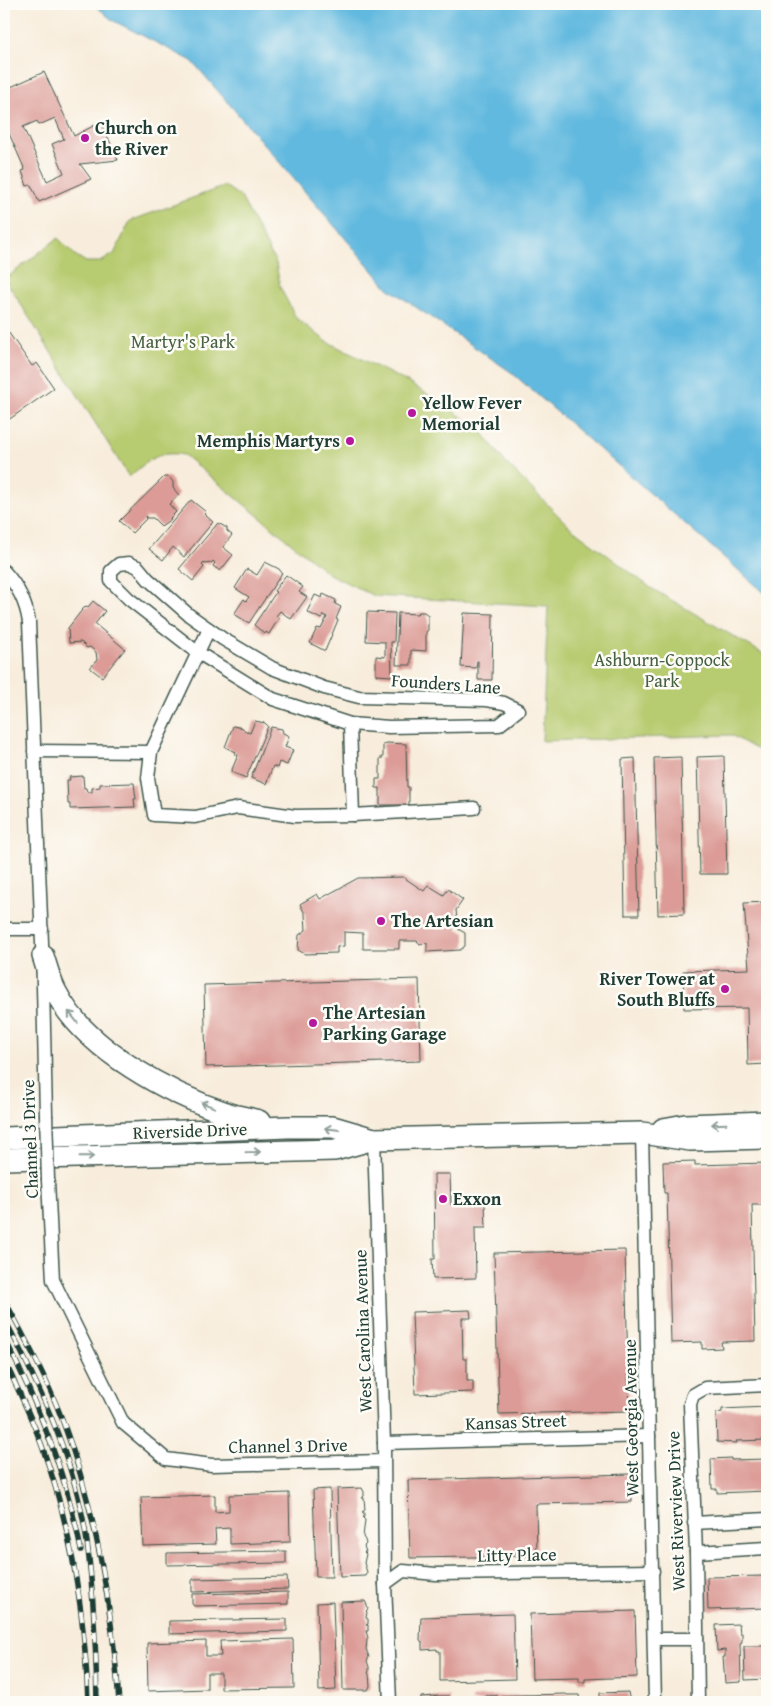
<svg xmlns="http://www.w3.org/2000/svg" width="771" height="1706" font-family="'Gentium Book Plus',serif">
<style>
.green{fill:#b7cb6f;stroke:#6b8452}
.water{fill:#62b9df;stroke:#407b8a}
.building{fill:#dc9b96;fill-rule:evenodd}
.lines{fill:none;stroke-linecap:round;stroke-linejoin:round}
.street-casing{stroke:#40574d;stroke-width:15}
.primary-casing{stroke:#40574d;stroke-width:24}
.street{stroke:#fff;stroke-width:12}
.primary{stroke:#fff;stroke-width:21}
.rail-casing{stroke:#1f3d34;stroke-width:5.5}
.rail{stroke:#fdfcf7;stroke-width:4;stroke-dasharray:11;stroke-linecap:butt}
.street-bridge-casing{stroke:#40574d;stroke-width:15;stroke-linecap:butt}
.street-bridge{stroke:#fff;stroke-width:12}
.oneway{stroke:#8f9e9a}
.poi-dot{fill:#b5179e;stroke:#fdfcf7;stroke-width:2}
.labels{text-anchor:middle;stroke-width:5;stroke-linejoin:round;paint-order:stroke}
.poi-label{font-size:18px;font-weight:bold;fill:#1f3d34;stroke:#fdfcf7;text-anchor:start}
.park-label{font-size:18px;fill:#456043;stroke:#fdfcf7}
.street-label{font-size:18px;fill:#1f3d34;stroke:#fdfcf7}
</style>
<rect width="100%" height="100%" fill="#fdfcf7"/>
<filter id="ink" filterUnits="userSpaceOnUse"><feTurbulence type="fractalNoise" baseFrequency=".02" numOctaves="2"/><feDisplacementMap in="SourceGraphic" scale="10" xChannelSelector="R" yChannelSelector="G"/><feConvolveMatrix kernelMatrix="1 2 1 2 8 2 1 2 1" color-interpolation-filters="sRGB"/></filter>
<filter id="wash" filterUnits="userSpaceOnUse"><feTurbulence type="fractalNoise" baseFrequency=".0096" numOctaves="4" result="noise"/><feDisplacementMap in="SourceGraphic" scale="20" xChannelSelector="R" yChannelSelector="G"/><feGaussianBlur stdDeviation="1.12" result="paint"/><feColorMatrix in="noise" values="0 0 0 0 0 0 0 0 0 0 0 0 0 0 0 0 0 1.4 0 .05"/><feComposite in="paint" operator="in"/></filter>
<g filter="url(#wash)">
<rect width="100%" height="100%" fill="#f8eddc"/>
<path class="green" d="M225 186 241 197 259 231 276 263 280 287 296 318 326 341 407 382 447 406 482 432 505 462 570 527 651 588 767 656V755L731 735 542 741 548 606 374 596 329 574 184 455C157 450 148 461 129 477L5 279 58 238 75 255 86 262H100L114 254 130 221Z"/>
<polygon class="water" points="94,4 767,4 767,595 511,372 388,288 192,61 112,20"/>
<g id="blocks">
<g class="building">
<path d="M44 72 74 136 101 122 118 160 80 164 91 179 39 202 31 185 27 186 22 171 25 170 4 122V90ZM55 118 64 139 52 144 64 173 47 181 23 127 37 121 39 125Z"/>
<polygon points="4,326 32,366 37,363 54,388 4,423"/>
<polygon points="164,477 169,477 173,482 173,488 179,495 169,504 176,512 170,518 171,519 161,526 153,518 147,518 145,516 146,519 132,533 119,521"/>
<polygon points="191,500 206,512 204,514 213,522 184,557 173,547 163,560 149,549"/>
<polygon points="218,523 227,528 227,531 232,535 223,547 233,555 220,571 213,566 215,563 213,561 211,563 205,564 204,563 202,565 204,567 193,581 179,569"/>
<polygon points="265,562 279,569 282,573 249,623 234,614 244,599 246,601 249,597 235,588 247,569 257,575"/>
<polygon points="286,575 303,587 299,592 307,597 291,619 280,611 276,616 279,618 269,634 266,632 265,634 254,625 276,592 274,591"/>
<polygon points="323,594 336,600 335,604 341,607 336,619 338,620 325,651 310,643 317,628 321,629 327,617 323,615 321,619 307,612 315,595 322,598"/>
<polygon points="93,601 105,611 95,624 125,649 102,677 90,668 97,660 96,652 90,647 87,648 81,642 69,643 68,628 82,610 86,606 88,607"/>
<polygon points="367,612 395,613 394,642 391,642 392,676 376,675 376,656 385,657 385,642 366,641"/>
<polygon points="419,612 424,612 428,615 428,630 426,632 426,651 411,650 411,665 396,665 398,613 417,614"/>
<polygon points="464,613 493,614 492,680 478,680 478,661 477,661 476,668 461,667"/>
<polygon points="255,721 265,723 268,726 246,778 231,772 238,755 235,754 236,752 225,747 233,726 243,728 244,730 250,733"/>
<polygon points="271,727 282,729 283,733 289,736 285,747 293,750 287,765 279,762 277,768 273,766 266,784 251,778"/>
<polygon points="387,743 406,744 407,787 409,787 409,805 380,805 380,788 376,788 376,779 380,779 380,758 383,758 383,744"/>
<polygon points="724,756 727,874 700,874 697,757"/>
<polygon points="681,757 684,914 658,915 654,758"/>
<polygon points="635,758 639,915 625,915 622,759"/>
<polygon points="83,776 84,788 86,788 87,792 92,792 92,788 100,787 100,784 134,783 136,799 134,799 135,807 70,809 70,804 68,804 67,780 70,780 69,777"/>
<polygon points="403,877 424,891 428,885 444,895 448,889 463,900 456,910 458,929 465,933 465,946 460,950 427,952 427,943 420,944 417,941 399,941 399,949 363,949 363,933 344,932 344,946 337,947 337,953 305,954 298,950 299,935 306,930 305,914 300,904 317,894 320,899 358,878"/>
<polygon points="767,902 767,1064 748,1065 747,1008 684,1009 683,971 749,969 744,903"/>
<polygon points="419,979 421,1061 206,1067 204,985"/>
<polygon points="695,1161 695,1165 767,1163 767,1205 752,1205 755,1341 721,1342 722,1348 702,1349 702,1342 671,1343 667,1193 664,1193 663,1162"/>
<polygon points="434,1174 450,1174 451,1205 485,1204 486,1228 475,1228 476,1278 433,1279 432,1259 435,1259"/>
<polygon points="625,1250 629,1411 499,1414 494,1253"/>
<polygon points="470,1310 471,1318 462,1318 463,1359 467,1359 467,1381 473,1381 473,1392 415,1394 412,1312"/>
<polygon points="767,1407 767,1440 736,1441 737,1443 717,1442 716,1413 722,1412 722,1409"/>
<polygon points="731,1458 731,1460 767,1459 767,1491 717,1493 717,1489 712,1489 711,1459"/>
<polygon points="631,1474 632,1502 536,1504 537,1556 410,1558 408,1480"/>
<polygon points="362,1488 364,1492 364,1496 362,1498 364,1498 365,1510 362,1512 364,1512 364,1517 363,1518 365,1520 363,1537 365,1540 366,1544 364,1546 366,1552 364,1552 366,1554 364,1563 367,1572 365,1576 340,1577 337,1489"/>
<polygon points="330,1489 332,1577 316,1577 313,1490"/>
<polygon points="289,1493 290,1542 230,1544 230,1528 215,1529 216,1544 143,1546 141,1497 215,1495 215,1512 229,1511 229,1495"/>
<polygon points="286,1551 286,1563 167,1565 167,1553"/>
<polygon points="767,1576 767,1608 708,1610 707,1577"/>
<polygon points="287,1577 288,1589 192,1592 192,1581 193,1579"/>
<polygon points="288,1592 288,1604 194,1606 192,1604 192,1594"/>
<polygon points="365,1601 367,1605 368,1609 366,1611 367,1612 366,1618 368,1619 368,1624 366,1625 368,1625 368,1631 366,1631 368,1638 367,1640 366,1649 369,1657 367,1661 369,1667 369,1671 368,1673 369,1674 370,1686 368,1690 343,1690 341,1602"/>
<polygon points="333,1602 336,1690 319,1691 317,1603"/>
<polygon points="635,1611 637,1677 585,1679 585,1682 579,1682 579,1678 532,1679 530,1614"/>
<polygon points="513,1614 515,1679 440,1681 440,1651 437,1651 437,1649 422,1650 422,1642 420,1640 421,1617"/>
<polygon points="287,1619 287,1631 169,1634 169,1621"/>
<polygon points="739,1624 740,1633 742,1633 742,1641 740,1645 741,1682 725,1683 723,1657 725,1657 725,1650 717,1651 716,1625"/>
<polygon points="293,1639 294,1688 221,1689 221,1673 207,1673 207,1689 148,1691 147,1643 206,1641 206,1656 221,1656 220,1641"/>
<polygon points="744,1646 767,1646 767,1679 745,1680"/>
<polygon points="628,1692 630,1702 600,1702 600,1693"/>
<polygon points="566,1694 567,1695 579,1695 580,1702 472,1702 472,1698 485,1696"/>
<polygon points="435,1696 435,1698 436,1696 449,1696 449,1702 420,1702 421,1697"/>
</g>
</g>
</g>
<g filter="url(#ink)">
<use href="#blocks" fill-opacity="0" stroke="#40574d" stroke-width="1"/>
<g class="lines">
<g class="street-casing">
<g id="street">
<polygon points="129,563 138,567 148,579 189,615 223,639 272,668 324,688 359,697 487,700 504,703 518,710 499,725 389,727 350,724 273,699 197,652 129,599 111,581 111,571 119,564"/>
<path d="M4 571C17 585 26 602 29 622L42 943 46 1115"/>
<polyline points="209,629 151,752 148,778 154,815 195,817 238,808 295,816 353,815 474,808"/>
<polyline points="350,724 353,815"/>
<polyline points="34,751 151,752"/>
<polyline points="4,929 42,929"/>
<polyline points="642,1133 655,1702"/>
<polyline points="374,1139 384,1443 385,1584 390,1702"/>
<polyline points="48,1180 53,1280 123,1423 166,1459 212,1465 383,1461"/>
<polyline points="384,1443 649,1436"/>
<polyline points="694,1523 767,1519"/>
<polyline points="696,1552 767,1548"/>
<polyline points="385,1584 403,1571 436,1574 653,1571"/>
<polyline points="654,1639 697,1639"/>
<polyline points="698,1702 696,1552 690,1404 693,1395 705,1388 767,1385"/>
</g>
</g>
<g class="primary-casing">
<g id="primary">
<path d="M43 956C47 968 50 981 56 992 84 1049 171 1095 229 1114 238 1117 249 1118 259 1121"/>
<polyline points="663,1129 685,1125 767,1122"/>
<polyline points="4,1138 288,1127 333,1127 374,1139"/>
<polyline points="4,1159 335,1150 374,1139 414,1138 642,1133 690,1140 767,1138"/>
</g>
</g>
<use href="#street" class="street"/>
<use href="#primary" class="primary"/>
<g class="rail-casing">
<g id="rail">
<path d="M4 1299C25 1338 46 1377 62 1419 96 1510 112 1606 119 1702"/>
<path d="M4 1318C40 1387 76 1463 87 1542 94 1595 96 1649 97 1702"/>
<path d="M4 1337C38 1404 67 1476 81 1550"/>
<path d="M4 1359C17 1388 31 1416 42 1446 72 1529 85 1615 88 1702"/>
</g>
</g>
<use href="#rail" class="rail"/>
<g class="street-bridge-casing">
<polyline id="street-bridge" points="46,1115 48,1180"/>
</g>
<use href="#street-bridge" class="street-bridge"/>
</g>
<defs><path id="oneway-shaft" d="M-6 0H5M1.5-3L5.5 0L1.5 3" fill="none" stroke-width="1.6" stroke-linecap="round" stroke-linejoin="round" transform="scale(1.25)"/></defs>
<g class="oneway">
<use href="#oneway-shaft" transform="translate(73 1017) rotate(-129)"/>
<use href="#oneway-shaft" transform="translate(208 1105) rotate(-158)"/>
<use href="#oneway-shaft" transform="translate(719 1124) rotate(178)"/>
<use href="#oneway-shaft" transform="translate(332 1129) rotate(-173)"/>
<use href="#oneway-shaft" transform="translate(253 1152) rotate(-1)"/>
<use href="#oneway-shaft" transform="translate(87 1156) rotate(-1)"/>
</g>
</g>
<g class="poi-dot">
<circle cx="85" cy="138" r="5"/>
<circle cx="412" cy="413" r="5"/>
<circle cx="350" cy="441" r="5"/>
<circle cx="381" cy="921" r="5"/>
<circle cx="725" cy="989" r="5"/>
<circle cx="313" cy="1023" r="5"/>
<circle cx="443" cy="1199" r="5"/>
</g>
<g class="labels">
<g class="poi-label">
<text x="95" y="134">Church on<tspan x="95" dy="21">the River</tspan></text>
<text x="422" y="409">Yellow Fever<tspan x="422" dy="21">Memorial</tspan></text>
<text x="340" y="447" text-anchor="end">Memphis Martyrs</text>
<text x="391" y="927">The Artesian</text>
<text x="715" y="985" text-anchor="end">River Tower at<tspan x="715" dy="21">South Bluffs</tspan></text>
<text x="323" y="1019">The Artesian<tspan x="323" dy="21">Parking Garage</tspan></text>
<text x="453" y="1205">Exxon</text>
</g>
<g class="park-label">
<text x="183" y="348">Martyr's Park</text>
<text x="662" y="666">Ashburn-Coppock<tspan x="662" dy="21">Park</tspan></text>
</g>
<g class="street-label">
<text transform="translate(446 684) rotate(4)" y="6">Founders Lane</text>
<text transform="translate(190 1131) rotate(-2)" y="6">Riverside Drive</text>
<text transform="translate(30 1139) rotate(-92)" y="6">Channel 3 Drive</text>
<text transform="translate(363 1331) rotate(-92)" y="6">West Carolina Avenue</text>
<text transform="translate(631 1418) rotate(-91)" y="6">West Georgia Avenue</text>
<text transform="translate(516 1422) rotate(-2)" y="6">Kansas Street</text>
<text transform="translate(288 1446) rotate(-1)" y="6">Channel 3 Drive</text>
<text transform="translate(676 1511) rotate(-92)" y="6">West Riverview Drive</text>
<text transform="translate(517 1555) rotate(-1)" y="6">Litty Place</text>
</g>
</g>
<rect width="771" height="1706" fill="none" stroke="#fdfcf7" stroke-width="20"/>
</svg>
